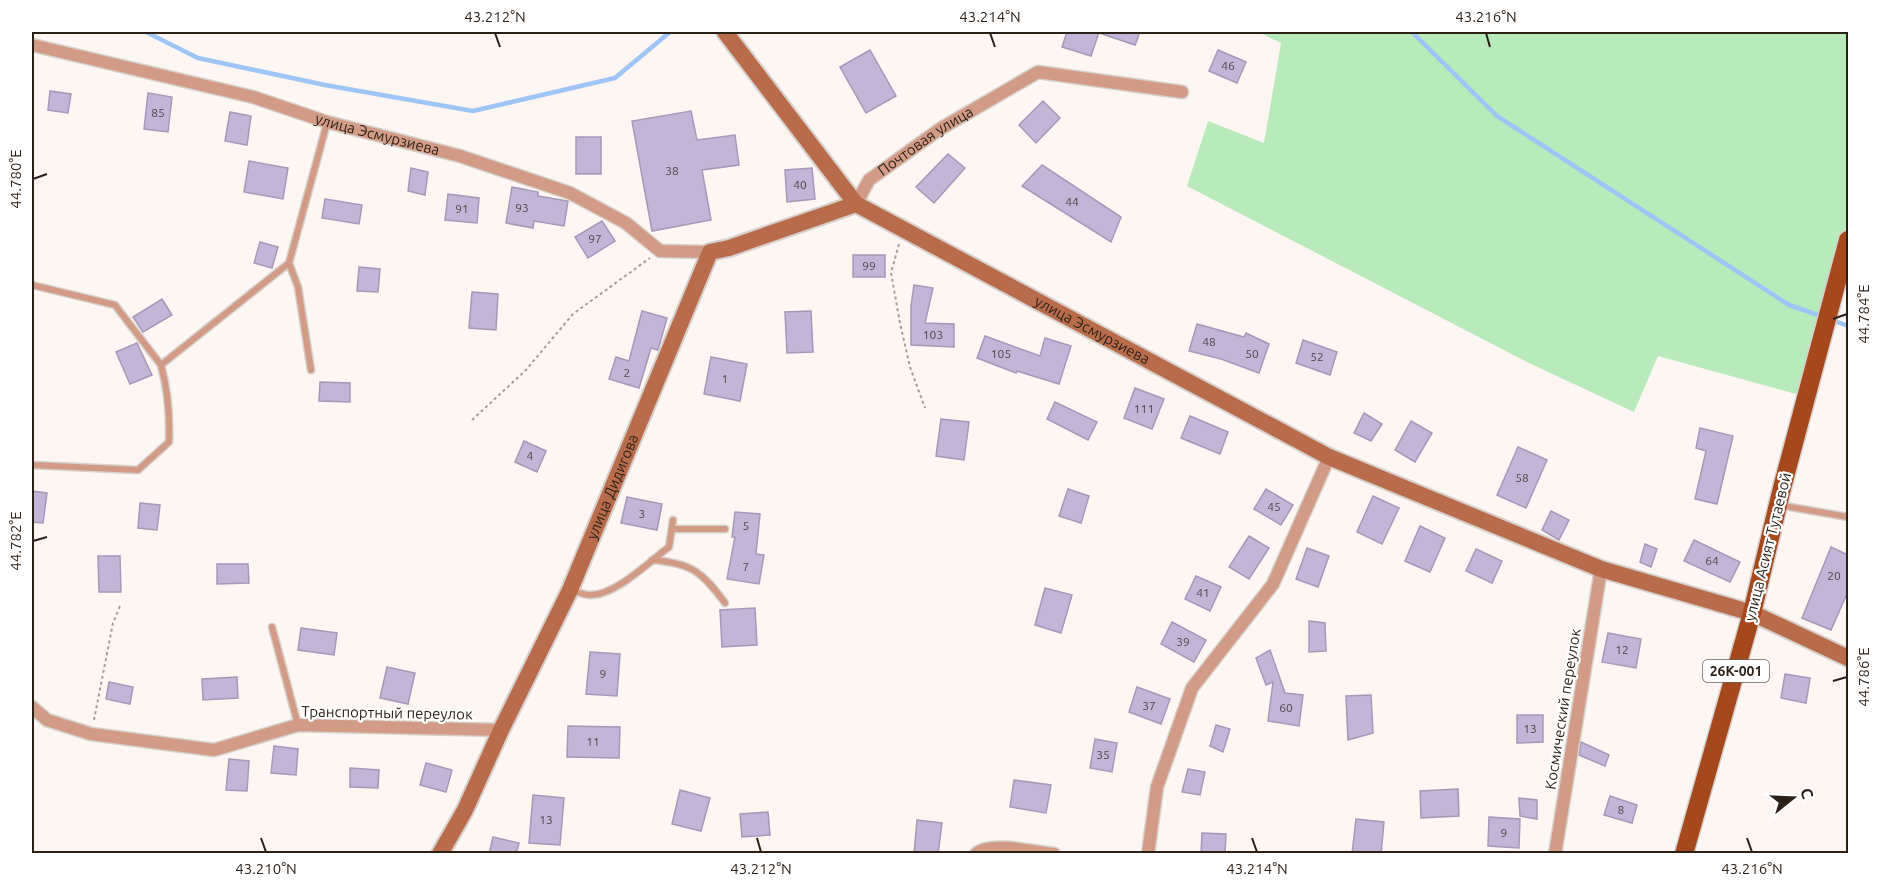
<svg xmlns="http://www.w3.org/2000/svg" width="1880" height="885" font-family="Ubuntu,sans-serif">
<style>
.green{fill:#b8eabb}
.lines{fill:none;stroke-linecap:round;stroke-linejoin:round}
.stream{stroke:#9ec5f5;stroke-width:4.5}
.building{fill:#c2b5d7;stroke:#a598b9;stroke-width:1.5}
.lane-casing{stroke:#d7cfca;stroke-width:9}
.street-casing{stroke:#d7cfca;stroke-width:15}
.secondary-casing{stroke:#d7cfca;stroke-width:20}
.primary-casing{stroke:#d7cfca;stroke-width:21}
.path{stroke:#a69d97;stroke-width:2;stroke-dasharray:3 3;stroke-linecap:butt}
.lane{stroke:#d19b85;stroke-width:6}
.street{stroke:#d19b85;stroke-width:12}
.secondary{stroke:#b96c4c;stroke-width:16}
.primary{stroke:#a6481d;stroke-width:18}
.ticks{fill:none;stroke:#2b1f16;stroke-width:2}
.labels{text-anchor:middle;stroke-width:4.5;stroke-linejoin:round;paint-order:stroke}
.number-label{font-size:12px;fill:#514446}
.shield{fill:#fff;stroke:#6b625c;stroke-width:1.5}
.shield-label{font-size:14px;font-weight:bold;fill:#2b1f16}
.street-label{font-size:15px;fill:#2b1f16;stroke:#fff}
.neatline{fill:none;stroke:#2b1f16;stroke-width:2}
.ticks-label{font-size:15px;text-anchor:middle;fill:#2b1f16}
</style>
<rect width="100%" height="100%" fill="#fdf6f2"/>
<polygon class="green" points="1258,32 1848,32 1848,240 1807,397 1658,356 1634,412 1529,363 1187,186 1208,121 1264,143 1281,43"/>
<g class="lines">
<g class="stream">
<polyline points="146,32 198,58 325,85 473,111 615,78 670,32"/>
<polyline points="1412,32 1497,116 1789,305 1824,317"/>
<polyline points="1832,320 1848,326"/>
</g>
</g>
<g class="building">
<polygon points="1067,32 1099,32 1091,56 1062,47"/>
<polygon points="1102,32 1140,32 1135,45 1102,34"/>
<polygon points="870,50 896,96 866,113 840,67"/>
<polygon points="1218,50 1246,62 1237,83 1209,71"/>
<polygon points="50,91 71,94 68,113 48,110"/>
<polygon points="148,93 172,97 168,132 144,129"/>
<polygon points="1043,101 1060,118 1036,143 1019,125"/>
<polygon points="691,111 697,140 735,135 739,165 702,170 711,220 652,231 632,121"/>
<polygon points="230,112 251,116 247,145 225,141"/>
<rect x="576" y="137" width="25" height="37"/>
<polygon points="948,154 965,168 934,203 916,187"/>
<polygon points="249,161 288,168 283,199 244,192"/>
<polygon points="1042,165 1121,217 1111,242 1022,186"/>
<polygon points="411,168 428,172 425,195 408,191"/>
<polygon points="812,168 815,199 787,202 785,170"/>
<polygon points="512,187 538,192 538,196 568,201 564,226 534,221 533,228 506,223"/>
<polygon points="448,194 479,198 477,223 445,220"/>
<polygon points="325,199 362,205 359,224 322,218"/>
<polygon points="602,221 615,241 588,258 575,237"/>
<polygon points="260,242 278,247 272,268 254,263"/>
<rect x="853" y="255" width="32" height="22"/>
<polygon points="359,267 380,269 378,292 357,291"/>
<polygon points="914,285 933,288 925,323 954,324 954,347 911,345 911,306"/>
<polygon points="472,292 498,294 496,330 469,328"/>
<polygon points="162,299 172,315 143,332 133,317"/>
<polygon points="642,311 667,318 658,350 651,348 639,388 609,379 616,357 629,361"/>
<polygon points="811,311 813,352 787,353 785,312"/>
<polygon points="1197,324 1244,337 1246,333 1269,344 1259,373 1221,359 1189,351"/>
<polygon points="985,336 1040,356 1045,338 1071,346 1059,384 1017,371 1016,373 977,358"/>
<polygon points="1303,340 1337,352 1330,375 1296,363"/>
<polygon points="137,343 152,375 130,384 116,352"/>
<polygon points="711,357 747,364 740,401 704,394"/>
<polygon points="320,382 350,383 350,402 319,401"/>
<polygon points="1135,388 1164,399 1152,429 1124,418"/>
<polygon points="1055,402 1097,422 1088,440 1047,419"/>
<polygon points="1364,413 1382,424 1371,441 1354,433"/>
<polygon points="1190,416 1228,432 1220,454 1181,438"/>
<polygon points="941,419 969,422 964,460 936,456"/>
<polygon points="1411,421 1432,433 1415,462 1395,450"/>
<polygon points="1700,428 1733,436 1717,504 1695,499 1706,451 1696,448"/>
<polygon points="524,441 546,451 537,472 515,462"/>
<polygon points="1518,447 1547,460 1526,508 1497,495"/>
<polygon points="1068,489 1089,496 1081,523 1059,516"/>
<polygon points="1266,489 1293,505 1281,525 1254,509"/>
<polygon points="32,491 47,493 43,523 32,522"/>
<polygon points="1373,496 1399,508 1382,544 1357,532"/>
<polygon points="627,497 662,504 657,530 621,523"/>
<polygon points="140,503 160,505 157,530 138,528"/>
<polygon points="1551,511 1569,520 1559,540 1542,530"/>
<polygon points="735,512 760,514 756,554 764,555 759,584 727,579 735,537 732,537"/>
<polygon points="1420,526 1445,538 1430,572 1405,561"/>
<polygon points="1249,536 1269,548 1249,579 1229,567"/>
<polygon points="1694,540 1740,562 1730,582 1684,561"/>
<polygon points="1645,544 1657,549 1651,567 1640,562"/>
<polygon points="1831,547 1848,555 1848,598 1846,596 1831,630 1802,618"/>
<polygon points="1307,548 1329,556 1318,587 1296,579"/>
<polygon points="1476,549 1502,561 1492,583 1466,571"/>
<polygon points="98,556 120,556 121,592 99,592"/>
<polygon points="217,564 248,564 249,583 217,584"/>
<polygon points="1196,576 1221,587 1210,611 1185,599"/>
<polygon points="1045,588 1072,595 1061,633 1035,625"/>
<polygon points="755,608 757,645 722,647 720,610"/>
<polygon points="1309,621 1325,623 1326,651 1309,652"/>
<polygon points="1172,622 1206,640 1194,662 1161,644"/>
<polygon points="301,628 337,633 334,655 298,650"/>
<polygon points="1608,633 1641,639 1636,668 1602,662"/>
<polygon points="1270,650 1285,693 1303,695 1299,726 1268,721 1273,682 1266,685 1256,658"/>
<polygon points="590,652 620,654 617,696 586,694"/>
<polygon points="387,667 415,673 408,704 380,698"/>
<polygon points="1785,674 1810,678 1806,703 1781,698"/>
<polygon points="237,677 238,698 203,700 202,679"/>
<polygon points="109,682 133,687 130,704 106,699"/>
<polygon points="1137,687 1170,699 1161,724 1129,712"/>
<polygon points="1371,695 1373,733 1348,740 1346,696"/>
<polygon points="1517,715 1543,715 1543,742 1517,743"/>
<polygon points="1216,725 1230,729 1223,752 1210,746"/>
<polygon points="568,726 620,727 619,758 567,757"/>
<polygon points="1095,739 1117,743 1112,772 1090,768"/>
<polygon points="1581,742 1609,755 1605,766 1579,755"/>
<polygon points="274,746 298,749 296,775 271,773"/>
<polygon points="229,759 249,761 247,791 226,790"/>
<polygon points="426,763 452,770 446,792 420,785"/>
<polygon points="350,768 379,770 378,788 350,787"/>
<polygon points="1188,769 1205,772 1200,795 1182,792"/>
<polygon points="1014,780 1051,785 1046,813 1010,807"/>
<polygon points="1458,789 1459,816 1421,818 1420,791"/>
<polygon points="680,790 710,798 701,831 672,824"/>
<polygon points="533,795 564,798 560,845 529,843"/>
<polygon points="1610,796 1637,805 1632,823 1604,815"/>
<polygon points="1519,798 1537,800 1537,819 1520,816"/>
<polygon points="768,812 770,835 742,837 740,814"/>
<polygon points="1489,817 1520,819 1519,848 1488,846"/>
<polygon points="1356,819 1384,822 1381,854 1352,854"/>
<polygon points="917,820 942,823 938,854 914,854"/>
<polygon points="1202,833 1226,834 1225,854 1201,854"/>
<polygon points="493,837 519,843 516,854 489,854"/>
</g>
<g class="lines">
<g class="lane-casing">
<g id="lane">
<polyline points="289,263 298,287 311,370"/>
<polyline points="32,285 115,305 161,365"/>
<path d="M32 465 138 470 169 442C170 415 168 391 161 365L289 263 327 123"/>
<polyline points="1779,505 1848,517"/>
<polyline points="672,529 725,529"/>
<path d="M652 560C692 563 702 572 725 603"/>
<path d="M572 590C577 592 584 595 590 595 615 596 650 561 669 547L673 520"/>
<polyline points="272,627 298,725"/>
</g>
</g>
<g class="street-casing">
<g id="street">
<path id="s1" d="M32 45 253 97 327 122 460 156 570 193 626 223 660 251 710 252"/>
<path id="s2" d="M856 204 869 180 940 129 1038 72 1182 92"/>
<polyline points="32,707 47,720 91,734 214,750 298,725 501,730"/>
<path d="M976 854C989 841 1036 852 1054 854"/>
<polyline points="1148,854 1157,787 1192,688 1273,584 1329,457"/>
<polyline points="1555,854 1601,569"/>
</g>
</g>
<g class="secondary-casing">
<g id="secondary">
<path id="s3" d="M725 32 856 204 1329 457 1601 569 1752 613 1848 658"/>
<path id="s4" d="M440 854 465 810 501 730 570 590 710 252 729 248 856 204"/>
</g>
</g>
<g class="primary-casing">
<polyline id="primary" points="1684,854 1752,613 1782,488 1848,240"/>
</g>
<g class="path">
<polyline points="899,244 891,273 900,323 910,367 925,408"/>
<polyline points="472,420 525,371 573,314 650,258"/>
<polyline points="94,720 113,623 120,606"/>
</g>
<use href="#lane" class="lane"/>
<use href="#street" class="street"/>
<use href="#secondary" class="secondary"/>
<use href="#primary" class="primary"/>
</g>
<path class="ticks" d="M495 33 500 47M990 33 995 47M1486 33 1490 47M33 179 47 174M1833 319 1847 314M33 541 47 537M1833 681 1847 677M261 838 266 852M757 838 761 852M1252 838 1257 852M1747 838 1752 852"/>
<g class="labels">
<g class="number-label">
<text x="1228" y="70">46</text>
<text x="158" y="117">85</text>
<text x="672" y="175">38</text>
<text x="800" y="189">40</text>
<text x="1072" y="206">44</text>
<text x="522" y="212">93</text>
<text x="462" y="213">91</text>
<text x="595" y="243">97</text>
<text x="869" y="270">99</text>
<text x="933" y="339">103</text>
<text x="1209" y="346">48</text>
<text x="1001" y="358">105</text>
<text x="1252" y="358">50</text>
<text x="1317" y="361">52</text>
<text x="627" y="377">2</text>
<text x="725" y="383">1</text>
<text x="1144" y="413">111</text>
<text x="530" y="460">4</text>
<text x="1522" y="482">58</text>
<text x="1274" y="511">45</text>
<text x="642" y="518">3</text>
<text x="746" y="530">5</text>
<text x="1712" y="565">64</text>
<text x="746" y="571">7</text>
<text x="1834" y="580">20</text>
<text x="1203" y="597">41</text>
<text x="1183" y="646">39</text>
<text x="1622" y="654">12</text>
<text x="603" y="678">9</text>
<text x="1149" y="710">37</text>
<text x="1286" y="712">60</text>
<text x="1530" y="733">13</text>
<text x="593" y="746">11</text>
<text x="1103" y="759">35</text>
<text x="1621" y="814">8</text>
<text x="546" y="824">13</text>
<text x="1504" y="837">9</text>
</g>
<rect class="shield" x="1703" y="660" width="66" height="22" rx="4.5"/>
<g class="shield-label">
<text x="1736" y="676">26К-001</text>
</g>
<g class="street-label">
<text dy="5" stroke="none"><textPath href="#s1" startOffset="357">улица Эсмурзиева</textPath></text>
<text dy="5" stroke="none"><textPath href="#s2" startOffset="96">Почтовая улица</textPath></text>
<text dy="5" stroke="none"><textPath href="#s3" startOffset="484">улица Эсмурзиева</textPath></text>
<text dy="5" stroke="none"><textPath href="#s4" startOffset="406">улица Дидигова</textPath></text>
<text transform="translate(1768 547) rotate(-76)" y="5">улица Асият Тутаевой</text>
<text transform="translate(1563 709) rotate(-81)" y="5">Космический переулок</text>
<text transform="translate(387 713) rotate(1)" y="5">Транспортный переулок</text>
</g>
</g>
<rect width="1880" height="885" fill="none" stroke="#ffffff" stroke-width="66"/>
<g transform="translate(1793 798) rotate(72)" stroke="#ffffff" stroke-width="4.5" paint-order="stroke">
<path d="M0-4.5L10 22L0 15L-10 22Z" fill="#2b1f16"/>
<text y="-9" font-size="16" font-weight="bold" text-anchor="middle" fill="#2b1f16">С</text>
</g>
<rect x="33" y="33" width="1814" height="819" class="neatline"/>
<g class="ticks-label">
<text x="495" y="22">43.212°N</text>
<text x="990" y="22">43.214°N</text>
<text x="1486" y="22">43.216°N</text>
<text transform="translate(16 179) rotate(-90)" y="5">44.780°E</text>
<text transform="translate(1864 314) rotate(-90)" y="5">44.784°E</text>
<text transform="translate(16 541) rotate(-90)" y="5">44.782°E</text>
<text transform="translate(1864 677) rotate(-90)" y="5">44.786°E</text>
<text x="266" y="874">43.210°N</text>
<text x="761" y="874">43.212°N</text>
<text x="1257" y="874">43.214°N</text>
<text x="1752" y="874">43.216°N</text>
</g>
</svg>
